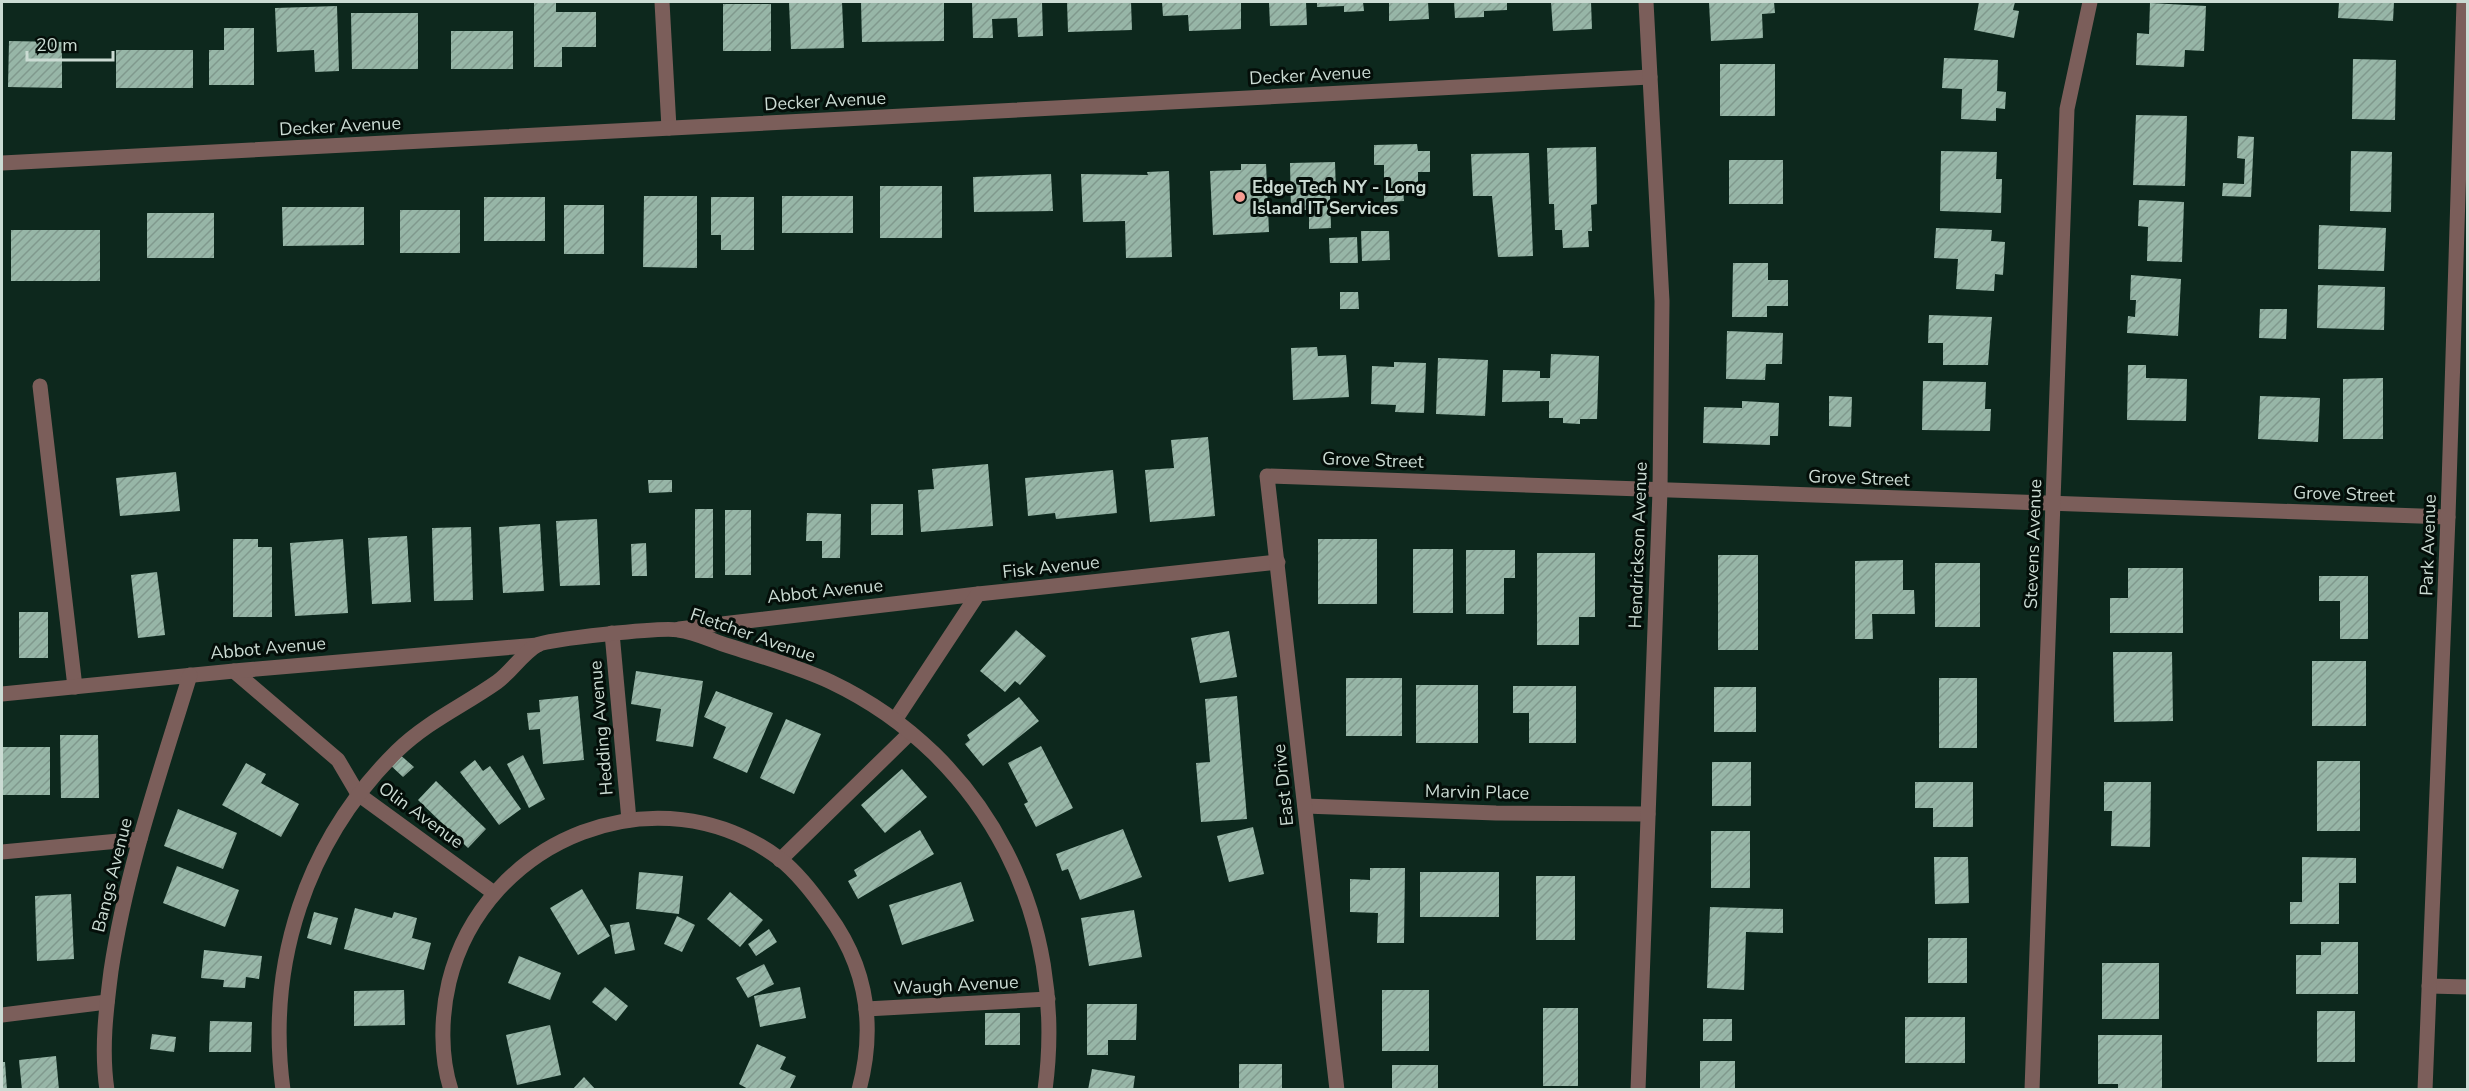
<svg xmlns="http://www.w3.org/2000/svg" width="2469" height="1091" font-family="'Nunito Sans',sans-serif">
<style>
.building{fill:url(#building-hatch)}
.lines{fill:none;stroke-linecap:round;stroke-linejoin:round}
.minor{stroke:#7b5e5a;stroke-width:15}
.poi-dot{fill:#f59c92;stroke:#040e09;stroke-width:2}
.labels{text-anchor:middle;stroke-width:6;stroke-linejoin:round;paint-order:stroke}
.street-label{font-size:18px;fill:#cbdbd3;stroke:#040e09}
.poi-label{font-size:18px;font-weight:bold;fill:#cbdbd3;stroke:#040e09;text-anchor:start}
</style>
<defs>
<pattern id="building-hatch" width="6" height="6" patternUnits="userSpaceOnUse" patternTransform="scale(1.5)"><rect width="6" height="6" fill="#97b6a7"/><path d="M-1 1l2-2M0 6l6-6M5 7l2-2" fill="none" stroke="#80998d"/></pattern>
</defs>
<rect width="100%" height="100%" fill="#0d281d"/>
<g class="building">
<polygon points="534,2 556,2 556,12 596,12 596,47 562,47 562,67 534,67"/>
<polygon points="789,2 842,2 844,48 791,49"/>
<polygon points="861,2 944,2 944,41 862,42"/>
<polygon points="972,2 1042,2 1043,36 1018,37 1017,18 992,19 993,38 973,38"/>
<polygon points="1067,2 1131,2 1132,30 1068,32"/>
<polygon points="1162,2 1241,2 1241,29 1189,31 1188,15 1163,16"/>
<polygon points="1269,2 1306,2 1307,25 1270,26"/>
<polygon points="1317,2 1363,2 1364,11 1344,12 1344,6 1317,7"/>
<polygon points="1389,2 1428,2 1429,19 1389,21"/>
<polygon points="1454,2 1507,2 1507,10 1484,11 1484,17 1455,18"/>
<polygon points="1551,2 1591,2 1592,29 1553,31"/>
<polygon points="1709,2 1774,2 1775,13 1762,14 1763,38 1711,41"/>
<polygon points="1979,2 2015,2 2013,10 2019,11 2014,38 1974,30"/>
<polygon points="2339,2 2394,2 2393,21 2338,18"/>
<polygon points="2150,3 2206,6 2204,51 2185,50 2184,67 2136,65 2137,33 2149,34"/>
<rect x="723" y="4" width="48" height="47"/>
<polygon points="337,6 339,71 315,72 314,50 277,52 275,8"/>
<polygon points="351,13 418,13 418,69 352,69"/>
<polygon points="224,28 254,28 254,85 209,85 209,50 224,50"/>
<rect x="451" y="31" width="62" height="38"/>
<polygon points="9,41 62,42 62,88 8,87"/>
<rect x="116" y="50" width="77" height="38"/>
<polygon points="1944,58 1998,60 1997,91 2006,92 2005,109 1996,108 1996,121 1961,119 1962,89 1942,88"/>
<polygon points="2353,59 2396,60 2395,120 2352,119"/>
<rect x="1720" y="64" width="55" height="52"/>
<polygon points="2136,115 2187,116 2185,186 2133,185"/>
<polygon points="2238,136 2254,137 2251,197 2222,196 2223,183 2244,184 2245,159 2237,158"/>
<polygon points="1417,144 1418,151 1430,151 1430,172 1418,172 1418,190 1403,190 1404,201 1384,202 1384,165 1374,165 1374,145"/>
<polygon points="1596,147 1597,204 1591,205 1592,231 1588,231 1589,247 1563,248 1562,230 1555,230 1554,204 1549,204 1547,148"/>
<polygon points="1941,151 1997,152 1996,179 2002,179 2001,213 1940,211"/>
<polygon points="2351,151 2392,152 2391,212 2350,211"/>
<polygon points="1529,153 1533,256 1498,257 1492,196 1473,196 1471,154"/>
<rect x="1729" y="160" width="54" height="44"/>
<polygon points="1335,162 1336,193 1330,194 1331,228 1309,229 1309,210 1291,210 1290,163"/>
<polygon points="1241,164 1266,164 1269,232 1213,235 1210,171 1241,170"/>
<polygon points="1169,171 1172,257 1126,258 1125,221 1083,222 1081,174 1148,175 1147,172"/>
<polygon points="1051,174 1053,211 974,212 973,177"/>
<rect x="880" y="186" width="62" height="52"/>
<polygon points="644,196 697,196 697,268 643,267"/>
<rect x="782" y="196" width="71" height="37"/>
<rect x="484" y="197" width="61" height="44"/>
<polygon points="711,197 754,197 754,250 721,250 721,235 711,235"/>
<polygon points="2139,200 2184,202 2182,262 2147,261 2148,227 2138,226"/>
<rect x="564" y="205" width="40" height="49"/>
<polygon points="282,207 364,207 364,245 283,246"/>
<rect x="400" y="210" width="60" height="43"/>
<rect x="147" y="213" width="67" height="45"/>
<polygon points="2319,225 2386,228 2384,271 2318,269"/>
<polygon points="1936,228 1992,230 1991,241 2005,242 2003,275 1995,274 1994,291 1956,289 1958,259 1934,258"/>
<rect x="11" y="230" width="89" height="51"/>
<polygon points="1361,231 1389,231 1390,260 1362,261"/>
<polygon points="1357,237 1358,263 1330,263 1329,238"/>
<polygon points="1733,263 1768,263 1768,280 1788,280 1788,306 1767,306 1767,317 1732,317"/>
<polygon points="2131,275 2181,279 2178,336 2127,333 2128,316 2135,317 2136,300 2130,300"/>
<polygon points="2318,285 2385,287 2384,330 2317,328"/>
<polygon points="1340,292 1358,292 1359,309 1340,309"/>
<polygon points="2260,309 2287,309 2286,339 2259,338"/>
<polygon points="1929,315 1992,317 1988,365 1943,365 1943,343 1928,343"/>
<polygon points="1727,331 1783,333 1782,364 1766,364 1765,380 1726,379"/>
<polygon points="1317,347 1318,356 1346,355 1349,397 1293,400 1291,348"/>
<polygon points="1551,354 1599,356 1597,419 1580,419 1580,424 1563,423 1563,418 1549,418 1549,401 1502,402 1503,370 1540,371 1540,378 1550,378"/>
<polygon points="1438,358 1488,360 1485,416 1436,414"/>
<polygon points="1394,362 1426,363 1424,413 1395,412 1396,405 1371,404 1372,366 1394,367"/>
<polygon points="2128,365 2146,365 2146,378 2187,379 2186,421 2127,420"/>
<polygon points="2383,378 2383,439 2343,439 2343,379"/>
<polygon points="1923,381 1986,382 1985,409 1991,409 1990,431 1922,430"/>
<polygon points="1829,396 1852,397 1851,427 1829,426"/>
<polygon points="2260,396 2320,398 2318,442 2258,439"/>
<polygon points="1742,401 1779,403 1778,436 1770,436 1770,445 1703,443 1704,407 1742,408"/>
<polygon points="1208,437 1215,516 1150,522 1145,470 1174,468 1171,440"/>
<polygon points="988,464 993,526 921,532 918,490 934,489 932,469"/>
<polygon points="1113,470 1117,513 1056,519 1055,513 1028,516 1025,478"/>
<polygon points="176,472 180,511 120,516 116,478"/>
<polygon points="648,480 672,480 672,492 649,493"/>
<rect x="871" y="504" width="32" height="31"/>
<rect x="695" y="509" width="18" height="69"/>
<rect x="725" y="510" width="26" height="65"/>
<polygon points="807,513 841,514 840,558 822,558 822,541 806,541"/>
<polygon points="597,519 600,585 560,586 556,521"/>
<polygon points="540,524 544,591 503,593 499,527"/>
<polygon points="471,527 473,600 434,601 432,528"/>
<polygon points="407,536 411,602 372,604 368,538"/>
<polygon points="233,539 258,539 258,547 272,547 272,617 233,617"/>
<polygon points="343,539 348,613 295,616 290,543"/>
<rect x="1318" y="539" width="59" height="65"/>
<polygon points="646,543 647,576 632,576 631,544"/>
<rect x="1413" y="549" width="40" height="64"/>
<polygon points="1466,550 1515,550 1515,578 1504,578 1504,614 1466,614"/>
<polygon points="1537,553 1595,553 1595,617 1579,617 1579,645 1537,645"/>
<rect x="1718" y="555" width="40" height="95"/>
<polygon points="1903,560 1903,590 1914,590 1915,614 1872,614 1873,639 1855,639 1855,561"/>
<rect x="1935" y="563" width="45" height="64"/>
<polygon points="2128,568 2183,568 2183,633 2110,633 2110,598 2128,598"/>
<polygon points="157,572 165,635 138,638 131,575"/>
<polygon points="2319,576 2368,576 2368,639 2340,639 2340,601 2319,601"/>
<rect x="19" y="612" width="29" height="46"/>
<polygon points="1016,630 1046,656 1020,685 1015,681 1005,692 980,671"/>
<polygon points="1229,631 1237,677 1200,683 1191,638"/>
<polygon points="2113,652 2172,652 2173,721 2114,722"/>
<rect x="2312" y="661" width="54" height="65"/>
<polygon points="636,671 703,681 693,747 656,741 661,709 631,704"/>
<rect x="1346" y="678" width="56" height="58"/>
<rect x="1939" y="678" width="38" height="70"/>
<rect x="1416" y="685" width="62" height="58"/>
<polygon points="1513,686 1576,686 1576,743 1529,743 1529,713 1513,713"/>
<rect x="1714" y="687" width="42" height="45"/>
<polygon points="716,691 773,713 747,773 713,758 726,727 704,717"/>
<polygon points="578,696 584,760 543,764 540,729 529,730 527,713 540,712 539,700"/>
<polygon points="1237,696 1247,819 1201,822 1196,763 1210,762 1205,699"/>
<polygon points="1019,697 1039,721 983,766 965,744 970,740 967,735"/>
<polygon points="786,719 821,734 794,794 760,778"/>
<polygon points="60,735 98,735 99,798 61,798"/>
<polygon points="1041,746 1073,808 1036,827 1024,804 1028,802 1008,763"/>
<rect x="2" y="747" width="48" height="48"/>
<polygon points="398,753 414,767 403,777 388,763"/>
<polygon points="523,755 545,799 529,808 507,764"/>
<polygon points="475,760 483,771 490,766 521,809 499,825 460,772"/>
<rect x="2317" y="761" width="43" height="70"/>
<rect x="1712" y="762" width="39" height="44"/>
<polygon points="246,763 266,774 261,783 299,804 281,837 222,805"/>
<polygon points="902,769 927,797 885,833 861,805"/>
<polygon points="436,781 486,829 468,848 418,800"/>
<polygon points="1915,782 1973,782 1973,827 1933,827 1933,808 1915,808"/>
<polygon points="2104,782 2151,782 2150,847 2111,846 2112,811 2104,811"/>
<polygon points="178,809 237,833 223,869 164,846"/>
<polygon points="1253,827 1264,874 1229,882 1217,836"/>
<polygon points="1123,829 1142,877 1080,900 1068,869 1062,871 1056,854"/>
<polygon points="920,830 934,854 858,899 848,881 857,876 854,870"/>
<rect x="1711" y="831" width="39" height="57"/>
<polygon points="1934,857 1968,857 1969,903 1935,904"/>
<polygon points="2302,857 2356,858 2356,883 2339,883 2339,924 2290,924 2290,902 2302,902"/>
<polygon points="177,866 239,890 225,927 163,903"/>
<polygon points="1370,868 1405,868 1404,943 1377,943 1378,913 1350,912 1350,879 1370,880"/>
<polygon points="639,872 683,876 679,914 636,909"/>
<rect x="1420" y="872" width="79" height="45"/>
<rect x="1536" y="876" width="39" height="64"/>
<polygon points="961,882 974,921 902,945 889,905"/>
<polygon points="582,889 610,936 578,955 550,908"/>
<polygon points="730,892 763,920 740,947 707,919"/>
<polygon points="71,894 74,959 37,961 35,896"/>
<polygon points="1710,907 1783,909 1783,933 1746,932 1744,990 1707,988"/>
<polygon points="355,908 392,918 394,912 417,918 412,938 431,943 424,970 344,949"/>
<polygon points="1134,910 1142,957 1089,966 1081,918"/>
<polygon points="314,912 338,918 331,945 307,938"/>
<polygon points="677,916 695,925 682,952 664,944"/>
<polygon points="629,922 635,950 615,954 610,925"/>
<polygon points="769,929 777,942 756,956 748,944"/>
<rect x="1928" y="938" width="39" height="45"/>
<polygon points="2321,942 2358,942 2358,994 2296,994 2296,955 2321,955"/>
<polygon points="204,950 262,956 259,979 246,977 245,988 223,987 224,980 201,978"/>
<polygon points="519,956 561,973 550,1000 508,983"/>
<rect x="2102" y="963" width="57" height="56"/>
<polygon points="764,964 774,984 748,998 736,978"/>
<polygon points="605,987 628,1006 616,1021 592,1002"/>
<polygon points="800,987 806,1018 760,1027 754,996"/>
<polygon points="404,990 405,1025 354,1026 354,991"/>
<rect x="1382" y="990" width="47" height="61"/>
<polygon points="1087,1004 1137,1004 1136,1040 1108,1040 1108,1055 1087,1055"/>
<rect x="1543" y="1008" width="35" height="78"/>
<rect x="2317" y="1011" width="38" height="51"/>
<rect x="985" y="1013" width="35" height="32"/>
<rect x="1905" y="1017" width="60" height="46"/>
<rect x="1703" y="1019" width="29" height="22"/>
<polygon points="210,1021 252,1022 251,1052 209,1052"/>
<polygon points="550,1025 561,1075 517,1085 506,1035"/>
<polygon points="152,1034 176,1037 174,1052 150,1049"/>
<polygon points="2098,1035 2162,1035 2162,1090 2118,1090 2118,1084 2098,1084"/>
<polygon points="757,1044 786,1057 780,1069 796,1076 789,1090 750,1090 739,1084"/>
<polygon points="56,1056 59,1090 22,1090 19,1060"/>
<rect x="1700" y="1061" width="35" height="29"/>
<polygon points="2,1062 5,1062 7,1090 2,1090"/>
<rect x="1239" y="1064" width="43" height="26"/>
<rect x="1392" y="1065" width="46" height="25"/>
<polygon points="1092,1069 1135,1076 1133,1090 1088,1090"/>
<polygon points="584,1077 596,1090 572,1090"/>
</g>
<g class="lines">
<g class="minor">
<polyline points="662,2 669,128"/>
<polyline points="2,163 1650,77"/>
<polyline points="40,386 75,687"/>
<polyline points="679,629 978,594"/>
<polyline points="612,633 629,820"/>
<polyline points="234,671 338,760 358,794 494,893"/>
<polyline points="2,694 234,671 538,645"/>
<polyline points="895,720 978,594 1278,562"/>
<polyline points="1305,806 1496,813 1648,814"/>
<polyline points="2,852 140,839"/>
<polyline points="780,860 910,733"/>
<polyline points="2429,986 2468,987"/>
<polyline points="866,1009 1048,999"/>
<polyline points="2,1015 107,1002"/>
<path d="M107 1090C101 1050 106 1010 111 971 126 870 160 773 190 675"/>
<path d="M283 1090C266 963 306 841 397 751 428 721 463 706 497 682 511 672 522 654 537 645 549 639 662 627 678 630 695 632 713 641 729 646 763 657 799 667 831 682 988 757 1068 920 1045 1090"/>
<path d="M451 1090C440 1056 441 1016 449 982 484 838 659 768 780 859 799 874 814 894 828 914 867 967 876 1026 859 1090"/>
<polyline points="1337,1090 1267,476 2448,517"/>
<polyline points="1638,1090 1660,491 1662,301 1646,2"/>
<polyline points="2032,1090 2067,109 2090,2"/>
<polyline points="2425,1090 2448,517 2464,2"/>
</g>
</g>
<circle class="poi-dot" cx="1240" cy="197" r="6"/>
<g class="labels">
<g class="street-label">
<text transform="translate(1310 75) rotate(-3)" y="6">Decker Avenue</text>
<text transform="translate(825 101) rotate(-3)" y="6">Decker Avenue</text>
<text transform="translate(340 126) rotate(-3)" y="6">Decker Avenue</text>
<text transform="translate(1373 460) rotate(2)" y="6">Grove Street</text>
<text transform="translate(1859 478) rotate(2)" y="6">Grove Street</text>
<text transform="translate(2344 494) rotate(2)" y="6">Grove Street</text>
<text transform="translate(2033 544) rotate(-88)" y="6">Stevens Avenue</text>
<text transform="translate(1638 545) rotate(-88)" y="6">Hendrickson Avenue</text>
<text transform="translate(2428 545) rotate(-88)" y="6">Park Avenue</text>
<text transform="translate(1051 567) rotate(-6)" y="6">Fisk Avenue</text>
<text transform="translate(825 591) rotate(-6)" y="6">Abbot Avenue</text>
<text transform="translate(753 635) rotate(19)" y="6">Fletcher Avenue</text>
<text transform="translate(268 648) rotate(-5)" y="6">Abbot Avenue</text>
<text transform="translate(601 728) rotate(-95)" y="6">Hedding Avenue</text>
<text transform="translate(1283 785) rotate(-96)" y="6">East Drive</text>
<text transform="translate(1477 792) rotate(1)" y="6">Marvin Place</text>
<text transform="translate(421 815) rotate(36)" y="6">Olin Avenue</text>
<text transform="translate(112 875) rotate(-76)" y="6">Bangs Avenue</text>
<text transform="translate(956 985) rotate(-3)" y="6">Waugh Avenue</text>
</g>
<g class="poi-label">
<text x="1252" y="193">Edge Tech NY - Long<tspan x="1252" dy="21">Island IT Services</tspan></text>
</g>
</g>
<rect width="2469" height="1091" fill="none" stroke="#cbdbd3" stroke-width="6"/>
<path d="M27 51v9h86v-9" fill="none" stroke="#cbdbd3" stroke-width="3"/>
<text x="36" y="51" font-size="18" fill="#cbdbd3" stroke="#040e09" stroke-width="4.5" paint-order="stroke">20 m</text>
</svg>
